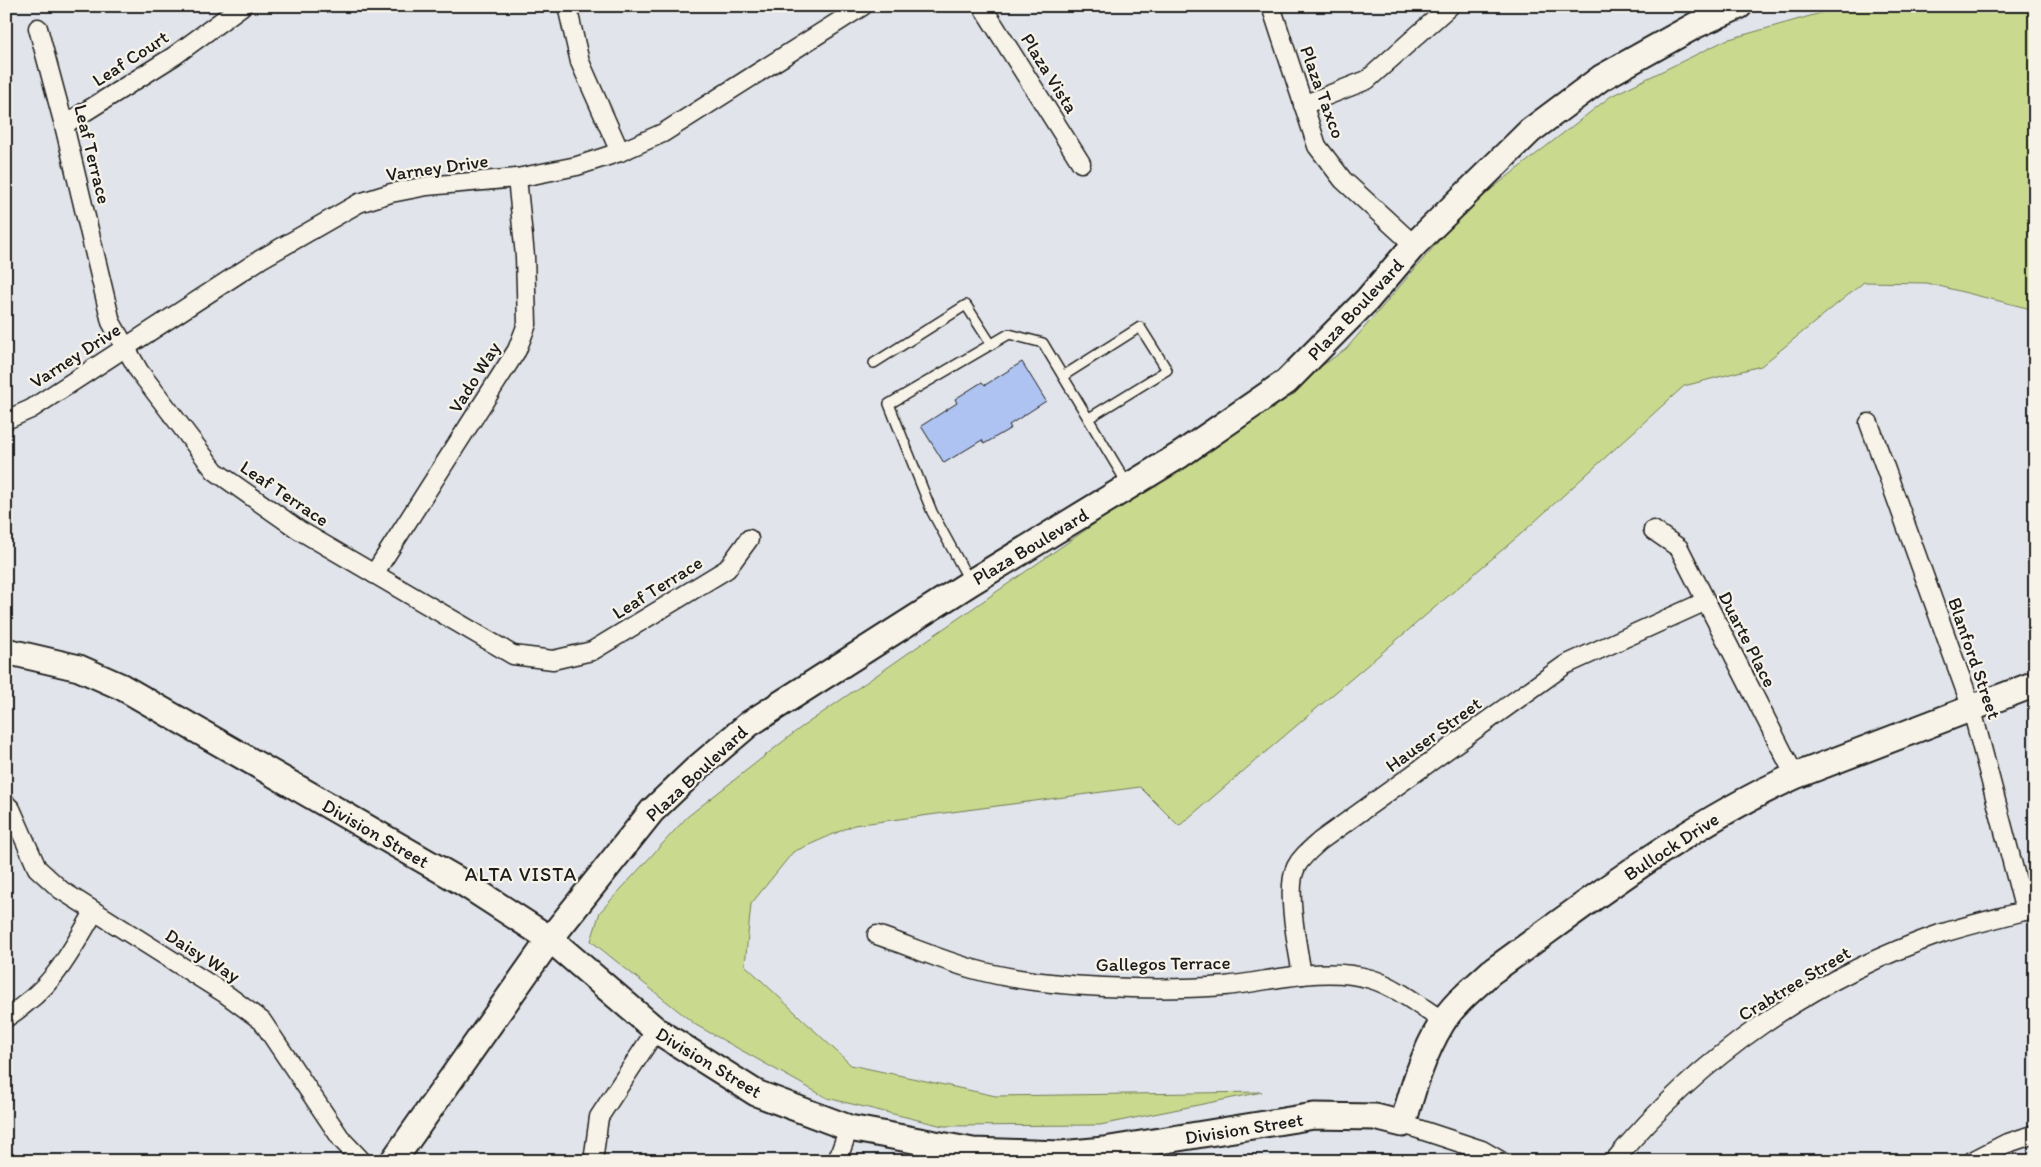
<svg xmlns="http://www.w3.org/2000/svg" width="2041" height="1167" font-family="Itim,sans-serif">
<style>
.green{fill:#c9da8f;stroke:#727b56}
.building{fill:#aec3f2;stroke:#1c1c1c}
.lines{fill:none;stroke-linecap:round;stroke-linejoin:round}
.lane-casing{stroke:#1c1c1c;stroke-width:12}
.street-casing{stroke:#1c1c1c;stroke-width:21}
.secondary-casing{stroke:#1c1c1c;stroke-width:29}
.lane{stroke:#f7f3e8;stroke-width:9}
.street{stroke:#f7f3e8;stroke-width:18}
.secondary{stroke:#f7f3e8;stroke-width:25}
.labels{text-anchor:middle;stroke-width:4.5;stroke-linejoin:round;paint-order:stroke}
.street-label{font-size:19px;fill:#1c1c1c;stroke:#f7f3e8}
.neighbourhood-label{font-size:20px;letter-spacing:1px;fill:#1c1c1c;stroke:#f7f3e8}
</style>
<rect width="100%" height="100%" fill="#e1e5eb"/>
<filter id="ink" filterUnits="userSpaceOnUse"><feTurbulence type="fractalNoise" baseFrequency=".02" numOctaves="2"/><feDisplacementMap in="SourceGraphic" scale="10" xChannelSelector="R" yChannelSelector="G"/><feConvolveMatrix kernelMatrix="1 2 1 2 8 2 1 2 1" color-interpolation-filters="sRGB"/></filter>
<g filter="url(#ink)">
<polygon class="green" points="1845,6 2035,6 2035,310 1927,283 1864,282 1761,366 1684,386 1522,533 1179,826 1140,787 854,825 793,852 751,904 745,965 851,1065 996,1096 1262,1092 1100,1125 943,1126 827,1098 696,1025 591,941 600,912 687,817 799,729 1346,349 1467,208 1611,96 1726,40"/>
<polygon class="building" points="1022,362 1046,401 1009,425 1011,428 984,444 982,440 944,463 921,426 957,403 955,399 982,382 985,385"/>
<g class="lines">
<g class="lane-casing">
<g id="lane">
<polyline points="874,363 966,305 991,344"/>
<polyline points="1063,376 1140,327 1167,370 1089,418"/>
<polyline points="969,580 932,512 889,404 1009,334 1043,343 1128,485"/>
</g>
</g>
<g class="street-casing">
<g id="street">
<polyline points="567,6 580,62 620,152"/>
<polyline points="982,6 1081,163"/>
<polyline points="1271,6 1317,146 1343,180 1414,245"/>
<polyline points="38,28 64,125 111,322 139,371 215,471 299,530 513,655 553,660 592,651 727,569 749,539"/>
<polyline points="1303,105 1367,80 1450,6"/>
<polyline points="64,125 174,56 242,6"/>
<polyline points="6,420 31,409 261,259 359,203 391,193 427,186 517,178 577,166 620,152 663,133 863,6"/>
<polyline points="1869,423 1971,706 2025,911"/>
<polyline points="1653,530 1679,548 1795,776"/>
<polyline points="374,574 517,350 527,324 525,256 517,178"/>
<polyline points="6,804 11,809 37,868 61,890 227,995 262,1021 342,1140 362,1161"/>
<path d="M877 935C909 946 941 960 973 969 1015 981 1062 985 1104 987 1145 989 1185 989 1225 986 1273 981 1324 965 1371 979 1397 987 1421 1007 1443 1021"/>
<path d="M1302 975C1298 949 1285 889 1296 867 1301 857 1311 849 1320 841L1565 665 1704 602"/>
<path d="M6 1018C53 987 67 959 94 912"/>
<polyline points="1403,1124 1482,1150 1501,1161"/>
<polyline points="594,1154 599,1117 656,1030"/>
<polyline points="837,1161 849,1128"/>
<path d="M1614 1161C1699 1057 1813 978 1940 934 1971 924 2003 917 2035 908"/>
<polyline points="1972,1161 2005,1144 2035,1134"/>
</g>
</g>
<g class="secondary-casing">
<g id="secondary">
<path d="M6 651 79 668 122 687 465 884 550 939 656 1030 756 1093 849 1128 973 1151 1061 1154 1104 1150 1314 1116 1375 1117 1403 1124C1413 1088 1423 1054 1442 1023 1454 1003 1475 987 1491 972 1589 902 1684 826 1795 776L2035 684"/>
<polyline points="393,1161 550,939 652,811 696,769 749,724 970,583 1180,455 1286,382 1367,300 1414,245 1530,131 1601,78 1696,25 1739,6"/>
</g>
</g>
<use href="#lane" class="lane"/>
<use href="#street" class="street"/>
<use href="#secondary" class="secondary"/>
</g>
</g>
<g class="labels">
<g class="street-label">
<text transform="translate(130 58) rotate(-33)" y="7">Leaf Court</text>
<text transform="translate(1050 73) rotate(58)" y="7">Plaza Vista</text>
<text transform="translate(1323 92) rotate(70)" y="7">Plaza Taxco</text>
<text transform="translate(93 154) rotate(76)" y="7">Leaf Terrace</text>
<text transform="translate(437 167) rotate(-8)" y="7">Varney Drive</text>
<text transform="translate(1355 309) rotate(-47)" y="7">Plaza Boulevard</text>
<text transform="translate(75 355) rotate(-33)" y="7">Varney Drive</text>
<text transform="translate(474 377) rotate(-58)" y="7">Vado Way</text>
<text transform="translate(285 493) rotate(34)" y="7">Leaf Terrace</text>
<text transform="translate(1030 546) rotate(-31)" y="7">Plaza Boulevard</text>
<text transform="translate(657 587) rotate(-32)" y="7">Leaf Terrace</text>
<text transform="translate(1748 639) rotate(63)" y="7">Duarte Place</text>
<text transform="translate(1975 658) rotate(71)" y="7">Blanford Street</text>
<text transform="translate(1433 734) rotate(-36)" y="7">Hauser Street</text>
<text transform="translate(696 773) rotate(-43)" y="7">Plaza Boulevard</text>
<text transform="translate(376 833) rotate(30)" y="7">Division Street</text>
<text transform="translate(1671 846) rotate(-33)" y="7">Bullock Drive</text>
<text transform="translate(203 955) rotate(32)" y="7">Daisy Way</text>
<text transform="translate(1163 963) rotate(-1)" y="7">Gallegos Terrace</text>
<text transform="translate(1794 983) rotate(-31)" y="7">Crabtree Street</text>
<text transform="translate(709 1062) rotate(31)" y="7">Division Street</text>
<text transform="translate(1244 1128) rotate(-9)" y="7">Division Street</text>
</g>
<g class="neighbourhood-label">
<text x="521" y="881">ALTA VISTA</text>
</g>
</g>
<rect width="2041" height="1167" fill="none" stroke="#f7f3e8" stroke-width="25"/>
<rect x="12" y="12" width="2016" height="1142" fill="none" stroke="#1c1c1c" stroke-width="2" filter="url(#ink)"/>
</svg>
